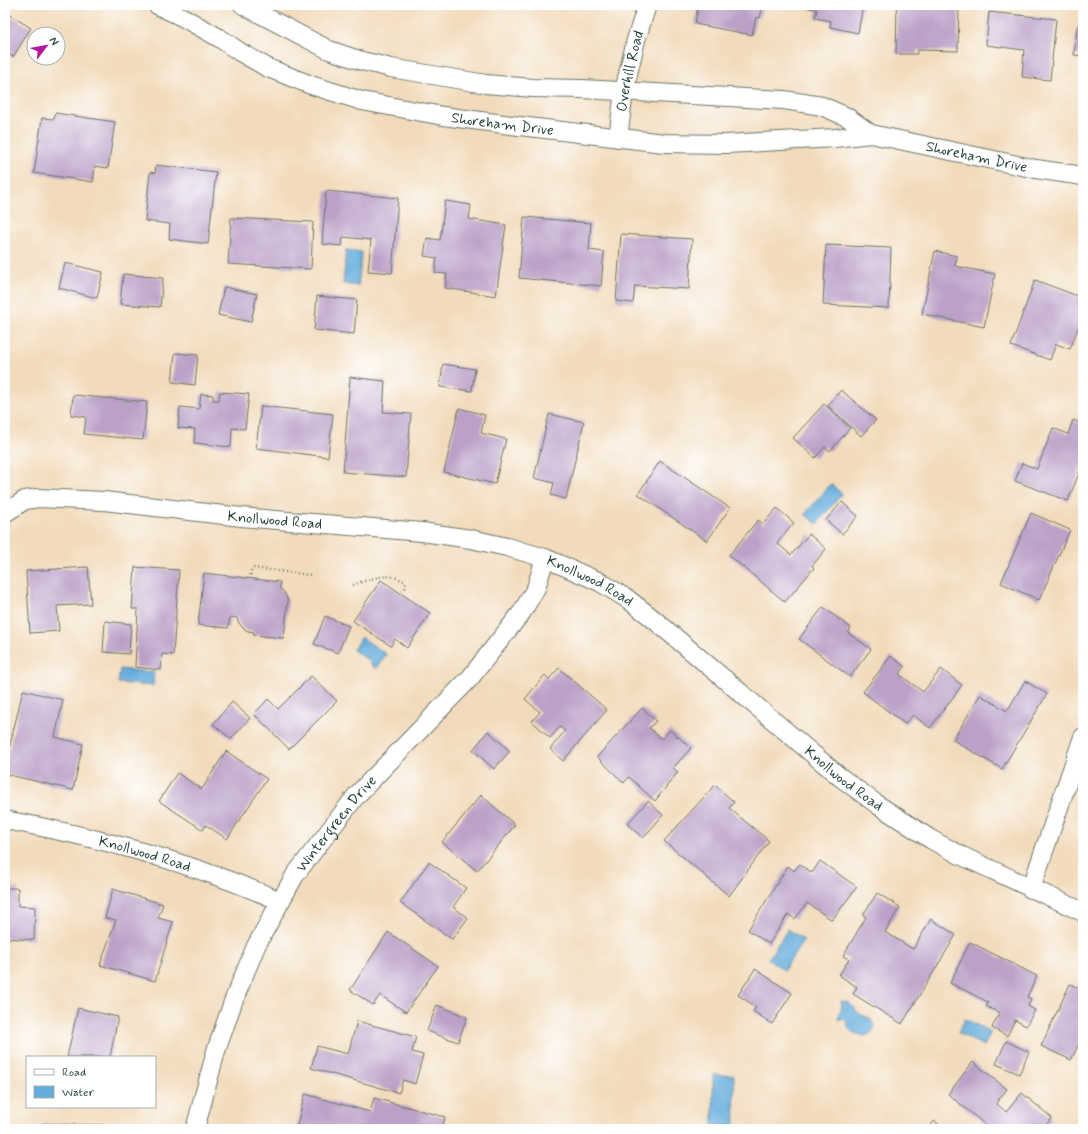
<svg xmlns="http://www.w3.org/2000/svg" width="1088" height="1134" font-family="Mynerve,sans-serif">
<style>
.water{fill:#63acdb;stroke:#417488}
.building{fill:#bba1c8}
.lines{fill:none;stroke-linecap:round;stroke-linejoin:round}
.street-casing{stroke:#697464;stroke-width:20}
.path{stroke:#697464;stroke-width:2.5;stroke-dasharray:1 3;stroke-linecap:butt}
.street{stroke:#fff;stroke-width:18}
.labels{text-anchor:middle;stroke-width:3.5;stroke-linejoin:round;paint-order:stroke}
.street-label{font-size:15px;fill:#1f3d34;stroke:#fff}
</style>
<rect width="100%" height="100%" fill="#fff"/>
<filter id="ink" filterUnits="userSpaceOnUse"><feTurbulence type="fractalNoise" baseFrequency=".025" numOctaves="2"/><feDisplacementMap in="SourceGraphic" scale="8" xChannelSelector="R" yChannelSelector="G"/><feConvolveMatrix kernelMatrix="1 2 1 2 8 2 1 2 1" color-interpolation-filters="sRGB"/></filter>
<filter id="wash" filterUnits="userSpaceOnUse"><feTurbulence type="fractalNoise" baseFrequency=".012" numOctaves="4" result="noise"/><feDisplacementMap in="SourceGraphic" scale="16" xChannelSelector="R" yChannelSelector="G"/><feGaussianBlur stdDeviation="0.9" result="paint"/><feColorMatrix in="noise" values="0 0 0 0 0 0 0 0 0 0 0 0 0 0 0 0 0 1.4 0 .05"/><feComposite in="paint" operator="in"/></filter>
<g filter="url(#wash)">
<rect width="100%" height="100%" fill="#f2dbbc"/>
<g class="water">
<polygon points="346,250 362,252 358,286 343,284"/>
<polygon points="831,484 842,494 817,524 805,514"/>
<polygon points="361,637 386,654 376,669 370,664 371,662 353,650"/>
<polygon points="120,669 154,672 153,686 118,683"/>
<polygon points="788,929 804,940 784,970 768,959"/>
<path d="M841 1001C855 1001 854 1016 870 1018L875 1027 871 1033 865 1036 854 1033 849 1029 846 1020 841 1019 838 1020C838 1013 843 1009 841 1001Z"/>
<polygon points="965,1019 991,1032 984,1046 958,1033"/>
<polygon points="713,1075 734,1075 735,1129 713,1129"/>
</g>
<g id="blocks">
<g class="building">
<polygon points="698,5 763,5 760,18 756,17 752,35 695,24"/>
<polygon points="799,5 863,5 858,33 830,27 831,21 815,18 817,10"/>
<polygon points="897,5 959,5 958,51 917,50 917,54 896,54"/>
<polygon points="5,12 31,28 13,57 5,52"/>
<polygon points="989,12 1056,19 1050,80 1022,77 1024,50 986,45"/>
<polygon points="1077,27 1083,27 1083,56 1074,55"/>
<polygon points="55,113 115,122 108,168 95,166 93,182 34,173 42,118 54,119"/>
<polygon points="156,165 216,172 208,244 169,239 170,224 145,221 150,172 155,173"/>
<polygon points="326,191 398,198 392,273 368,271 371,240 343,237 342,246 322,244"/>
<polygon points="445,201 471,205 469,219 506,225 496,296 445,288 447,274 435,273 437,258 424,256 427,238 440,240"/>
<polygon points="524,217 591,223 589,250 604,252 601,286 519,278"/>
<polygon points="231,218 313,222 311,269 228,264"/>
<polygon points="621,234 692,239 689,289 635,286 633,303 616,301"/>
<polygon points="826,245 891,248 889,308 823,305"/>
<polygon points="935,251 957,256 955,266 995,274 984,327 922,314"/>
<polygon points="65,263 103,272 97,298 59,288"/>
<polygon points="123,274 163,278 160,307 120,304"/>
<polygon points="1035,280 1083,298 1083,315 1070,349 1056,344 1050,360 1011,346"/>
<polygon points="224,287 257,294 251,322 218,315"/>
<polygon points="317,296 357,300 354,334 314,330"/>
<polygon points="175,353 198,355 195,385 172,382"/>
<polygon points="443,364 475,369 472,391 440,387"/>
<polygon points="350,377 385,381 383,412 411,414 406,477 343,472"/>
<polygon points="841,390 876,420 861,436 828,406"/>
<polygon points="220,392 249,394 245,429 232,428 231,447 194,443 195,429 178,428 180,407 199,409 201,394 213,395 213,400 219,400"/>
<polygon points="73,395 147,402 143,440 84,434 86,417 71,415"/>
<polygon points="824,404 850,428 830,451 825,447 815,458 793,438"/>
<polygon points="261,406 333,414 328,457 256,448"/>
<polygon points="459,408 485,415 481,433 506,439 495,484 444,472"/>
<polygon points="549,414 584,422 566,499 551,495 554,483 534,478"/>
<polygon points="1073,420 1083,424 1083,463 1068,501 1015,481 1022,463 1037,469 1053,428 1068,434"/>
<polygon points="5,424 8,433 5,434"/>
<polygon points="660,461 730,508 707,541 638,494"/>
<polygon points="842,502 858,516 842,534 826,520"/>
<polygon points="777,508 794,523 777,543 791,555 809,534 826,549 812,566 814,568 785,602 729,555 758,520 763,524"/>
<polygon points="1031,513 1070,530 1039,600 1001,583"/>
<polygon points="88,567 91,604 57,606 59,631 30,633 26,571"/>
<polygon points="135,567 179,570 173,655 162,654 161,670 135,667 138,609 132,609"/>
<polygon points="204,573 280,582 280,589 284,592 288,601 284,638 253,635 254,632 248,631 243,628 238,622 237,618 230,617 228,628 198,625"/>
<polygon points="381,580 430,613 407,648 395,639 391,646 353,621"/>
<polygon points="823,607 851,628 848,633 871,649 850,677 799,639"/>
<polygon points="325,616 349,626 338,653 314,644"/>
<polygon points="105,621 131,624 129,654 103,652"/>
<polygon points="891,656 905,667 899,674 923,692 941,669 962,685 930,728 913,715 905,724 863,692"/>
<polygon points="559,668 607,710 563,761 550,749 565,731 560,727 550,738 532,721 540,712 525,699 545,675 549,679"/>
<polygon points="311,676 337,701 289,749 254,714 268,699 278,709"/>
<polygon points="1025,681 1047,694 1002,769 953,740 980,695 1007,711"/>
<polygon points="23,690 63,700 55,737 83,744 73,790 5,774 5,766"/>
<polygon points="232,702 250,718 231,739 213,724"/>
<polygon points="642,708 656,721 649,728 662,739 670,730 691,748 673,768 678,772 655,801 629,777 624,783 597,757"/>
<polygon points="488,731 510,751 494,769 473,750"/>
<polygon points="226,751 267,779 227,839 206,825 203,830 159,801 177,773 202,789"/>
<polygon points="715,785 734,802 729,808 769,841 729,896 664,841"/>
<polygon points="481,795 515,825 477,871 442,842"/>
<polygon points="648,801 663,815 643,838 627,824"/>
<polygon points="820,861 857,887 832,920 807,903 795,919 788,914 769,944 748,930 788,866 794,871 800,864 812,873"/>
<polygon points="429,862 466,888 453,907 468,918 452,939 400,903"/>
<polygon points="5,888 18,888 18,906 35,907 34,940 5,938"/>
<polygon points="113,889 163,904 158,918 173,922 155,981 100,965 116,920 105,918"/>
<polygon points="877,893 900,907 885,932 913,949 931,919 956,935 902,1024 853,994 857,987 839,975 849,959 843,956 866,917 863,915"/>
<polygon points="388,932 438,966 406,1012 380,995 373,1005 350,990"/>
<polygon points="970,942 1037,976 1027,997 1031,999 1028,1006 1035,1010 1026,1026 1015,1020 1007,1036 992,1028 999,1013 986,1006 988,1002 950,983"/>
<polygon points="755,969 792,993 772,1024 753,1011 756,1007 738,995"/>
<polygon points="1070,984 1083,990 1083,1035 1071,1060 1041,1046"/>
<polygon points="437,1005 467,1017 458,1042 427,1031"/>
<polygon points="78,1008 118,1017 110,1057 67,1057"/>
<polygon points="357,1021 416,1037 412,1052 423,1055 415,1084 403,1080 399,1093 311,1068 317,1046 348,1054"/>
<polygon points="1006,1041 1029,1052 1019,1074 996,1064"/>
<polygon points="973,1062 1007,1089 996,1103 1006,1112 1022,1093 1052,1118 1043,1129 985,1129 987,1126 948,1094"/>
<polygon points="305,1094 370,1112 374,1098 445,1117 442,1129 296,1129"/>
<polygon points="935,1121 942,1129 926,1129"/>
<polygon points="42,1124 106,1125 106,1129 42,1129"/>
</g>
</g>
</g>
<g filter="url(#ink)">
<use href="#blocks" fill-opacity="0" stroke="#697464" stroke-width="1"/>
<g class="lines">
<g class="street-casing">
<g id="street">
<path id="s1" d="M157 5 184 18 221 39 240 52 268 68 311 85 362 101 443 116 511 125 664 143 726 144 835 138 871 134 1036 169 1083 176"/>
<polyline points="243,5 329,50 362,61 391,68 486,84 533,88 582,89 784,100 822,106 847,117 871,134"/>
<path id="s2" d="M618 138 624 91 636 40 647 5"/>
<path id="s3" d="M5 513 25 500 38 498 104 501 241 517 422 532 471 539 507 547 545 558 600 582 629 600 651 617 840 777 878 805 932 840 960 855 1083 912"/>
<path id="s4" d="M5 820C99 837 192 863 280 901"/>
<polyline points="1031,889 1083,737"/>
<path id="s5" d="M195 1129 216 1051 233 1002 256 946 295 875 356 796 470 678 522 612 536 588 545 558"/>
</g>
</g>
<g class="path">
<polyline points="250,579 251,570 254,568 310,575"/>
<path d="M353 585C370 579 390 570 406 583L405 588 401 593"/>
</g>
<use href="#street" class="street"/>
</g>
</g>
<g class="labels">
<g class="street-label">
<text dy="5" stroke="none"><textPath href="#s2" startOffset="68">Overhill Road</textPath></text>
<text dy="5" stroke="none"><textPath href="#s1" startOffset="370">Shoreham Drive</textPath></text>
<text dy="5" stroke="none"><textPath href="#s1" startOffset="848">Shoreham Drive</textPath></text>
<text dy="5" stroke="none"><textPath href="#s3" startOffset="275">Knollwood Road</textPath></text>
<text dy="5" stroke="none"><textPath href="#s3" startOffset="599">Knollwood Road</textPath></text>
<text dy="5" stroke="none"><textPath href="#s3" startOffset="922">Knollwood Road</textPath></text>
<text dy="5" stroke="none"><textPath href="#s5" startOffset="340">Wintergreen Drive</textPath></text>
<text dy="5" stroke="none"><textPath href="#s4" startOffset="144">Knollwood Road</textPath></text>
</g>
</g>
<rect width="1088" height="1134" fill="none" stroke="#fff" stroke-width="20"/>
<rect x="26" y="1056" width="130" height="52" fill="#ffffff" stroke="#a5b1ae"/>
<rect x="34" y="1069" width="20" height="6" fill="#ffffff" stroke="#a5b1ae"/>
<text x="62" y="1076" font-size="12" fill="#1f3d34">Road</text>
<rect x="34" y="1086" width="20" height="12" fill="#63acdb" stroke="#a5b1ae"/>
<text x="62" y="1096" font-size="12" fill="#1f3d34">Water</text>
<g transform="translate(46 46) rotate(58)"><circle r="19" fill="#ffffff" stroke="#a5b1ae"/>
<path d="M0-3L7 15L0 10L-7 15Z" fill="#b5179e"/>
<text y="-6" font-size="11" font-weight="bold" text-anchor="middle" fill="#1f3d34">N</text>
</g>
</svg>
